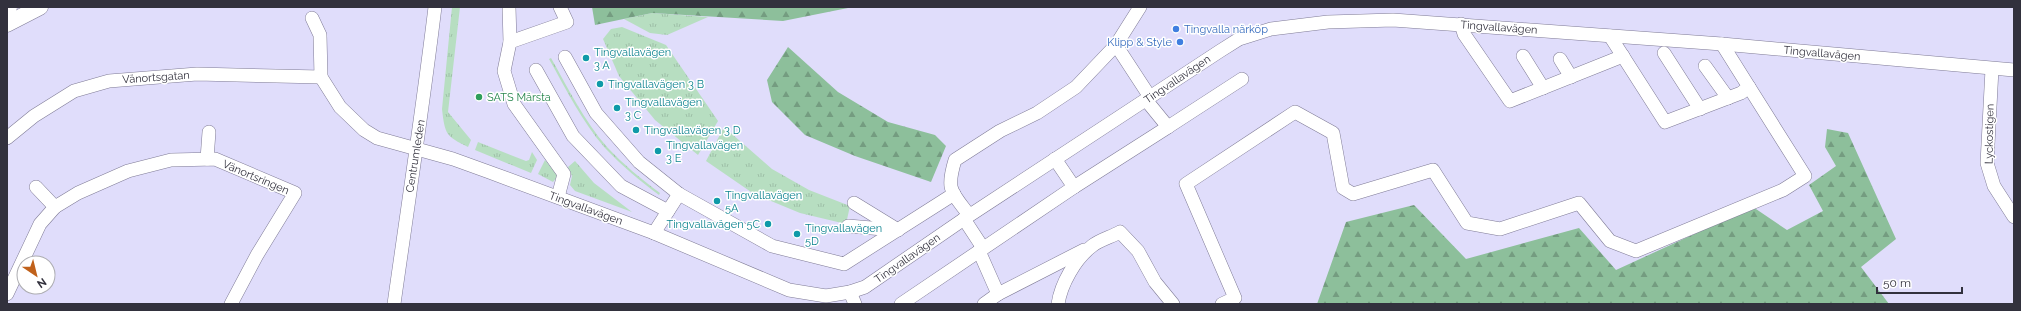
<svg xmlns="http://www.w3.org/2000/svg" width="2021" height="311" font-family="Raleway,sans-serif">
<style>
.grass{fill:url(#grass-tufts)}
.forest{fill:url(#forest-firs)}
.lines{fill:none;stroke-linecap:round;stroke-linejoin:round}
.minor-casing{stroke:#7f7b96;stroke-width:14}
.major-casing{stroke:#7f7b96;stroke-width:17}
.minor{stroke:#fff;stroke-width:13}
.major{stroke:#fff;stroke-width:16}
.shop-dot{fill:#3f7fe0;stroke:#fff;stroke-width:1.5}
.culture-dot{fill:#0f9aa8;stroke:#fff;stroke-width:1.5}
.leisure-dot{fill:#2e9e5b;stroke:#fff;stroke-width:1.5}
.labels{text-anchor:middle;stroke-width:3;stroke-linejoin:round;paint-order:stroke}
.street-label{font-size:11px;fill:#32313d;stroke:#fff}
.shop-label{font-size:11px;fill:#366cbe;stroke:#fff;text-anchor:start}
.culture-label{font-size:11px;fill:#0d838f;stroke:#fff;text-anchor:start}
.leisure-label{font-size:11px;fill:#27864d;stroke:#fff;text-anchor:start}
</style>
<defs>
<pattern id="grass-tufts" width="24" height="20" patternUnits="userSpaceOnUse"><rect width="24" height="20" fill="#b7dec1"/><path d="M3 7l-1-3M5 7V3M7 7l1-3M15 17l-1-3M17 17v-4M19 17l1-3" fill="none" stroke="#9ebfa7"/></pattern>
<pattern id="forest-firs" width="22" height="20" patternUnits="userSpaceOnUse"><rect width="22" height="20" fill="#8dbf9b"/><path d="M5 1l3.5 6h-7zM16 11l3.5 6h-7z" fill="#749c80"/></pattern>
</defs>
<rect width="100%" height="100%" fill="#e0ddfb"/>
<g class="grass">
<path d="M452 7H460L448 112 471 140 468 147C446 136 445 135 442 109Z"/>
<polygon points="652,13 708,17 667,35 650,33 624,19"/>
<polygon points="622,27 666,45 718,121 698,155 655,120 619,76 603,39 611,29"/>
<path d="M551 58C568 88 584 121 607 147 623 164 641 179 660 193L659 195C640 181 622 166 605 148 582 122 566 89 549 59Z"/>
<polygon points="724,127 772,169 809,190 850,206 846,224 800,213 754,194 706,161"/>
<polygon points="478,142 526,161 529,160 532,152 537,160 531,173 475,150"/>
<polygon points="545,160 558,176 553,182 538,174"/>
<polygon points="575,161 594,183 632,212 575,191 570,185 572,176 568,167"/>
</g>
<g class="forest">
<polygon points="592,7 853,7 783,21 652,13 595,25"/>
<polygon points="788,47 838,92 888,122 935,135 946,146 931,182 855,156 805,135 772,102 767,80"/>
<polygon points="1827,129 1848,133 1896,239 1861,267 1889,304 1317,304 1346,222 1414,205 1466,259 1579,228 1616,270 1753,207 1787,230 1823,211 1809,185 1836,166 1825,147"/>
</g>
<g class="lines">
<g class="minor-casing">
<g id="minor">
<polyline points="509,7 510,42 504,71 514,104 564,174 558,197"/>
<polyline points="312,18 320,35 321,77 340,107 364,130 377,138 453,159 489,172 654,233 789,290 826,296 850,292 865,287 964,219 1220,51 1239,39 1271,29 1328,22 1393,20 1722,44 2014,70"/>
<polyline points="1461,24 1464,34 1510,101 1623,56"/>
<polyline points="1610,36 1665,122 1741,93 1749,87 1722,44"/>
<polyline points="510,42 567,22 560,7"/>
<polyline points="1116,45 1140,7"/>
<polyline points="1664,53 1700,109"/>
<polyline points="1523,56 1543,88"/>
<polyline points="565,57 596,113 639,162 679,194 772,246 844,264 954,194"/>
<polyline points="1560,59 1571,77"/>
<polyline points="1705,66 1728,98"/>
<polyline points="1992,69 1987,163 1994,186 2014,217"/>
<polyline points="536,70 573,136 621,186 668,211"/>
<polyline points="1146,100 1168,127 1242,79"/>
<polyline points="7,138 34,116 74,91 109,81 197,74 321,77"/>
<polyline points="207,159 209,132"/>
<polyline points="1055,159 1074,187"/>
<polyline points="36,187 55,207"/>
<polyline points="854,203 898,230"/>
<path d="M969 215C951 191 946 190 955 160L1000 131 1037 113 1076 87 1116 45 1150 97"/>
<polyline points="964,219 983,248"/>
<polyline points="848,226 895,230"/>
<polyline points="654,233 679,194"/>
<polyline points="979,251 998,294 984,304"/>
<polyline points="850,292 855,304"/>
<polyline points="7,294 40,224 55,207 78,193 128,171 171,160 215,159 295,193 257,255 231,304"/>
<polyline points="998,294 1084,250"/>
<path d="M394 304C408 205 423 106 435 7"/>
<polyline points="901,304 1074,187 1168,127"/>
<path d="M1058 304C1061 284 1075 259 1092 246 1099 240 1111 237 1120 232L1138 251 1155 282 1173 304"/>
<polyline points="1222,304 1235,298 1186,184 1295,112 1333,133 1343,188 1353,194 1433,170 1467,223 1500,229 1579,203 1610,241 1636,251 1783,190 1805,176 1749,87"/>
</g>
</g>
<g class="major-casing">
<g id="major">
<polyline points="7,12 9,7"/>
<polyline points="7,24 40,7"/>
</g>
</g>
<use href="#minor" class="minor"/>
<use href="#major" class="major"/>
</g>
<g class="shop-dot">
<circle cx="1176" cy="29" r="4"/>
<circle cx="1180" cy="42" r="4"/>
</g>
<g class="culture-dot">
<circle cx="586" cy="58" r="4"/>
<circle cx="600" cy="84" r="4"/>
<circle cx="617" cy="108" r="4"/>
<circle cx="636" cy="130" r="4"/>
<circle cx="658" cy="151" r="4"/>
<circle cx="717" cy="201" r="4"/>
<circle cx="768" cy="224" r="4"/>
<circle cx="797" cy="234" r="4"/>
</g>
<circle class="leisure-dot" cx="479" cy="97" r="4"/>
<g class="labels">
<g class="street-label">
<text transform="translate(1499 27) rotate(4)" y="4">Tingvallavägen</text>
<text transform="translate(1822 53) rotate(5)" y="4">Tingvallavägen</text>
<text transform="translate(156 77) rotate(-4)" y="4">Vänortsgatan</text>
<text transform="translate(1177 79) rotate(-34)" y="4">Tingvallavägen</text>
<text transform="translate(1989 134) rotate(-89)" y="4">Lyckostigen</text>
<text transform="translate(415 156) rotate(-81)" y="4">Centrumleden</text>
<text transform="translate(256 177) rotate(23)" y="4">Vänortsringen</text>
<text transform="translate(586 208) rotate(20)" y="4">Tingvallavägen</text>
<text transform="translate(907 258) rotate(-35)" y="4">Tingvallavägen</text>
</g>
<g class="shop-label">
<text x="1184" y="33">Tingvalla närköp</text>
<text x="1172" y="46" text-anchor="end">Klipp &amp; Style</text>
</g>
<g class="culture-label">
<text x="594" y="56">Tingvallavägen<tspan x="594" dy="13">3 A</tspan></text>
<text x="608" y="88">Tingvallavägen 3 B</text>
<text x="625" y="106">Tingvallavägen<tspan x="625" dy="13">3 C</tspan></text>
<text x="644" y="134">Tingvallavägen 3 D</text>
<text x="666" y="149">Tingvallavägen<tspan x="666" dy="13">3 E</tspan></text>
<text x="725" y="199">Tingvallavägen<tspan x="725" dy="13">5A</tspan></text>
<text x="760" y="228" text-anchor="end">Tingvallavägen 5C</text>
<text x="805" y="232">Tingvallavägen<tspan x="805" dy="13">5D</tspan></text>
</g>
<g class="leisure-label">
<text x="487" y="101">SATS Märsta</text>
</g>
</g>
<rect width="2021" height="311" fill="none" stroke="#32313d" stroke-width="16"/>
<g transform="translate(36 275) rotate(145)"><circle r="19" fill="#ffffff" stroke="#adadb1"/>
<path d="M0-3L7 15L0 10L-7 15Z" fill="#c0611b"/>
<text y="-6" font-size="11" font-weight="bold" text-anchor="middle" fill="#32313d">N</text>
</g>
<path d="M1877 287v6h85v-6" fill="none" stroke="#32313d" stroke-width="2"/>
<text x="1883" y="287" font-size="12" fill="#32313d" stroke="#ffffff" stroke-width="3" paint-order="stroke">50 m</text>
</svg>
